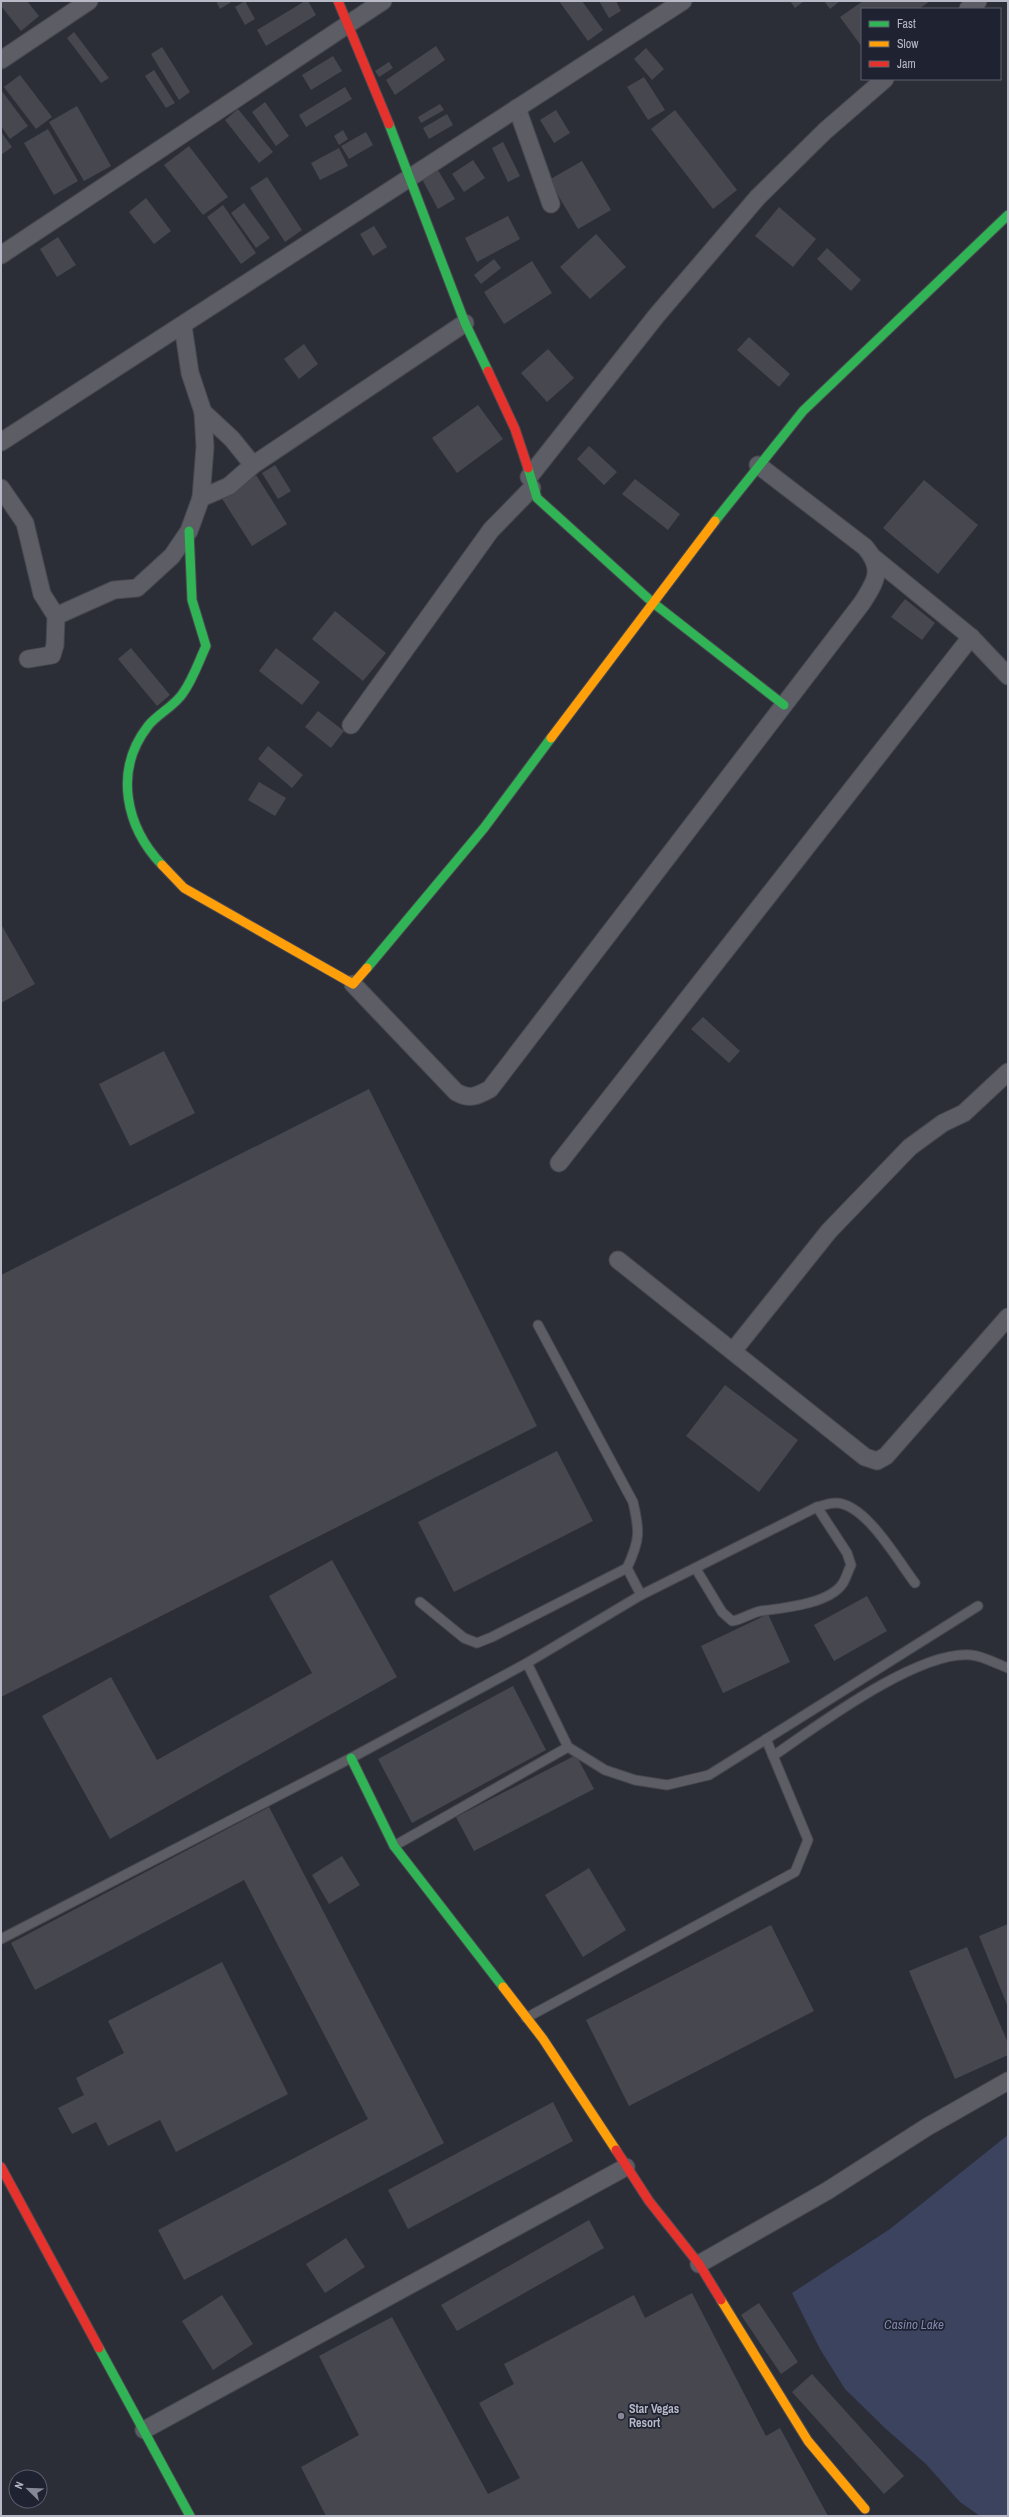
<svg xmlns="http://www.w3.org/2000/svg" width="1009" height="2517" font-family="'Archivo Narrow',sans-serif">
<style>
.water{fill:#3c435f}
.building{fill:#46474f}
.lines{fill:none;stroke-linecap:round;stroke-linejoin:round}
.lane-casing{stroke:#484950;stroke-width:11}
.street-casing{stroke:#484950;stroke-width:19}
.fast-casing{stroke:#484950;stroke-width:11}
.slow-casing{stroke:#484950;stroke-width:11}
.jam-casing{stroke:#484950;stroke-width:11}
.lane{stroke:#5c5d65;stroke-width:9}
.street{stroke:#5c5d65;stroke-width:17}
.fast{stroke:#30b455;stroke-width:9}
.slow{stroke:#ff9f0a;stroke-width:9}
.jam{stroke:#e5322d;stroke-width:9}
.poi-dot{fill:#868895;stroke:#1f2231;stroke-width:1.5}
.labels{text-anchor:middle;stroke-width:3.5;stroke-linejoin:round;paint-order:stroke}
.poi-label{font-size:12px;font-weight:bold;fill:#b7b9c7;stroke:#1f2231;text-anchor:start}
.water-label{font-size:13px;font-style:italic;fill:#8189ac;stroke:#1f2231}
</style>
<rect width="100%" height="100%" fill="#2c2e37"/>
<polygon class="water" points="1008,2135 1008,2516 980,2516 960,2502 926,2464 886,2429 845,2389 820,2349 792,2293 890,2229"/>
<g class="building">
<polygon points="1,1 27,1 39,16 21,31 1,6"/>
<polygon points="216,1 233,1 220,9"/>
<polygon points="245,1 255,19 245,25 235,7"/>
<polygon points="305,1 308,1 316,15 266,46 257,30"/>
<polygon points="559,1 582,1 603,30 588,41"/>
<polygon points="599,1 616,1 621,11 609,18"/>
<polygon points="790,1 804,1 795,8"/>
<polygon points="824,1 840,1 830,9"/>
<polygon points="863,1 930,1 919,9 862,9 862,47 840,17"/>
<polygon points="74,32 109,78 101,83 67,38"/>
<polygon points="436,46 445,60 395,95 386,80"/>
<polygon points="162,47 190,92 179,100 151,54"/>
<polygon points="646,48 664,69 652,80 634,59"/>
<polygon points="333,56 342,71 311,90 302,75"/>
<polygon points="389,62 393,68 379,77 375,71"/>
<polygon points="154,70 175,103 166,108 145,76"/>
<polygon points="20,75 52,117 36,129 4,87"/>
<polygon points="644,77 665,110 648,120 627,87"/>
<polygon points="345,87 352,99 306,127 299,115"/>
<polygon points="1,90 28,126 10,139 1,126"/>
<polygon points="265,102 289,136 276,146 252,112"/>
<polygon points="440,104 444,110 421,123 418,117"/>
<polygon points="77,106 111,166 84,181 49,122"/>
<polygon points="238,109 273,152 259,163 225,120"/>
<polygon points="556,110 570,133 554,143 540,120"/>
<polygon points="675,110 737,190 713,209 651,129"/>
<polygon points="447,114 453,125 429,139 423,128"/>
<polygon points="48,129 78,181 54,195 24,143"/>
<polygon points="343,130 348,139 339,145 334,136"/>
<polygon points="1,132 12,147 1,155"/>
<polygon points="366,132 373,145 349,159 341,146"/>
<polygon points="503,142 520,176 508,182 492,148"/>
<polygon points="189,146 228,197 203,215 164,165"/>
<polygon points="339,148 348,166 320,180 311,163"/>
<polygon points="473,160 485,178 464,192 452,174"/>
<polygon points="582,161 611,210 578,229 549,180"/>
<polygon points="438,170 455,199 438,209 422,179"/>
<polygon points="267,177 302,230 285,242 250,188"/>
<polygon points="146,198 171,231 154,244 129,212"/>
<polygon points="244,203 270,238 256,248 231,213"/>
<polygon points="223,205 256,253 241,264 207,217"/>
<polygon points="779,207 816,239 793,267 755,236"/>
<polygon points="508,216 520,239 477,262 465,238"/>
<polygon points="374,226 387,247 373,256 360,234"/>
<polygon points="596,234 626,267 590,299 560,267"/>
<polygon points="58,237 76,265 57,277 40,249"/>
<polygon points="827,248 861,280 851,291 817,259"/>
<polygon points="494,259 501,268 481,284 474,275"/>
<polygon points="532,261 552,293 504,324 484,292"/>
<polygon points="749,337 790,374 779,387 737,350"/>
<polygon points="304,344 318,364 299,379 284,359"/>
<polygon points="548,349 574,378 547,402 521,373"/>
<polygon points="478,405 503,439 457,473 432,438"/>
<polygon points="589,446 617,472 604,485 577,459"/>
<polygon points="275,465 291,491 278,499 262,473"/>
<polygon points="256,475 287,524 252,546 221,497"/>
<polygon points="635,479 680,514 668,530 622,494"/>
<polygon points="924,480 978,525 938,574 883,528"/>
<polygon points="905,599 935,623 922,640 891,617"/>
<polygon points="335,611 386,653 363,681 312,639"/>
<polygon points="131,648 170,695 157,706 118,659"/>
<polygon points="276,648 320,682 302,705 259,671"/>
<polygon points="318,711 344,731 331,748 305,727"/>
<polygon points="268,746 303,775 292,788 258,759"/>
<polygon points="259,782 286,798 275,816 248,800"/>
<polygon points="1,924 35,984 1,1003"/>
<polygon points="703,1017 740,1051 729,1063 691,1029"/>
<polygon points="164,1051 195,1113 130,1146 99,1084"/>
<polygon points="369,1089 537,1426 1,1697 1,1275"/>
<polygon points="725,1385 798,1440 759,1492 686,1436"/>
<polygon points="557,1451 593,1521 454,1592 418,1522"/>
<polygon points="332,1560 397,1677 110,1839 42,1716 111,1677 157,1760 312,1673 269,1596"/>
<polygon points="867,1596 887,1631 834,1661 814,1625"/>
<polygon points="768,1614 790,1662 723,1693 701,1646"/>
<polygon points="513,1686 546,1750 412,1823 378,1759"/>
<polygon points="576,1755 594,1789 474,1851 456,1817"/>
<polygon points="269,1807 444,2143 184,2280 158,2230 368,2119 244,1880 35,1990 11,1943"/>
<polygon points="342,1856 360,1885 329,1904 312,1875"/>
<polygon points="589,1868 626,1930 583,1957 545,1895"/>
<polygon points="1008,1924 1008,2007 979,1936"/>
<polygon points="771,1925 814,2011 629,2106 586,2020"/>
<polygon points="967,1947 1008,2043 1008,2055 955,2079 909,1971"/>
<polygon points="222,1962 288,2094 176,2152 160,2120 108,2146 96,2122 72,2134 58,2108 84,2095 76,2078 124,2053 108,2021"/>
<polygon points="553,2102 573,2141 408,2229 388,2190"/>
<polygon points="589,2220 604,2248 457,2331 441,2305"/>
<polygon points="346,2238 365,2267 325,2293 306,2264"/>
<polygon points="692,2293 766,2436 780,2428 828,2516 326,2516 301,2467 359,2435 319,2356 392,2317 488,2494 520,2478 479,2403 514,2384 504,2364 634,2295 645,2318"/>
<polygon points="222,2295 253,2344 213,2370 182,2321"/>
<polygon points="759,2303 798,2362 781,2374 741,2315"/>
<polygon points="812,2374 904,2476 884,2494 792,2392"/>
</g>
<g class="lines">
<g class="lane-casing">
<g id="lane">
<path d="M538 1325 633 1502C640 1532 640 1540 627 1568L641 1595"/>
<path d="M696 1569 722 1612 732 1621C742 1620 750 1613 761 1611 783 1608 830 1604 843 1583 846 1578 848 1571 851 1565L847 1553 817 1507"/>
<polyline points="420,1602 464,1638 477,1643 492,1637 627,1568"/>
<polyline points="527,1663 568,1747 605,1770 635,1780 667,1785 709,1775 978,1606"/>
<path d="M773 1756C817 1726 918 1650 971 1655 983 1656 997 1664 1008 1668"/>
<polyline points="394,1846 568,1747"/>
<path d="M1 1939 351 1758 527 1663 641 1595 817 1507C822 1506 829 1503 835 1503 865 1502 898 1561 915 1583"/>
<polyline points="526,2018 795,1872 808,1840 766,1739"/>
</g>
</g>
<g class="street-casing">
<g id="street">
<polyline points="968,9 978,1"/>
<polyline points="1,60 89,1"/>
<polyline points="517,108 551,204"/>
<polyline points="1,255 383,1"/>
<polyline points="183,326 190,373 203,412 232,439 253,465"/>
<polyline points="1,442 683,1"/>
<polyline points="529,477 657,315 758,197 825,131 885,79"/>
<polyline points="1,488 25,523 42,594 56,616 55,645 52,655 28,659"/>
<polyline points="201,498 205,447 203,412"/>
<polyline points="874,558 971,637 1008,676"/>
<polyline points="56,616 114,590 137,588 172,556 189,531 201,498 229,486 253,465 465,323"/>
<polyline points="351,725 491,530 532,488"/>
<path d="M353 984 456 1092C470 1100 477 1096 490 1089L862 603C876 581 884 569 865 547L758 465"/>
<polyline points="559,1163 971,637"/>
<polyline points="618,1260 865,1457 877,1461 886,1456 1008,1317"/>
<polyline points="733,1351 829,1231 910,1147 943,1123 964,1113 1008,1072"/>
<polyline points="699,2264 827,2191 927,2127 1008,2081"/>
<polyline points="144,2430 626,2167"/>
</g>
</g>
<g class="fast-casing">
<g id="fast">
<polyline points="389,124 465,323 488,371"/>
<polyline points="528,468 537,498 652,602 784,705"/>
<polyline points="715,521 803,411 1008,215"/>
<path d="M162 865C126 827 113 771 148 726 157 714 175 706 183 693 193 679 199 661 206 646L192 600 189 531"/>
<polyline points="367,968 484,828 551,738"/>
<polyline points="351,1758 394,1846 503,1987"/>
<polyline points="99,2348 190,2516"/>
</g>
</g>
<g class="slow-casing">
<g id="slow">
<polyline points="551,738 715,521"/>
<polyline points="162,865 184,888 353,984 367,968"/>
<polyline points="503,1987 543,2039 616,2150"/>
<polyline points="721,2300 808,2441 865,2509"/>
</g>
</g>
<g class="jam-casing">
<g id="jam">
<polyline points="338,1 389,124"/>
<polyline points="488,371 515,429 528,468"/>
<polyline points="616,2150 649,2201 699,2264 721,2300"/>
<polyline points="1,2167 99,2348"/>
</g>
</g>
<use href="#lane" class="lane"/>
<use href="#street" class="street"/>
<use href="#fast" class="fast"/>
<use href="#slow" class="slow"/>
<use href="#jam" class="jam"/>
</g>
<circle class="poi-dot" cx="621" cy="2416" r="4"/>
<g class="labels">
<g class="poi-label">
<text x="629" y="2413">Star Vegas<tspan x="629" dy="14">Resort</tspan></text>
</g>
<g class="water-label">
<text x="914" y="2329">Casino Lake</text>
</g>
</g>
<rect width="1009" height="2517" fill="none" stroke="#b7b9c7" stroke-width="4"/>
<rect x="861" y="8" width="140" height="72" fill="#1f2231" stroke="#5c5e6d"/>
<rect x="869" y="21" width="20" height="6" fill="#30b455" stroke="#5c5e6d"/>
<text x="897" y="28" font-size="12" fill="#b7b9c7">Fast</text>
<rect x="869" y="41" width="20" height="6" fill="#ff9f0a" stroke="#5c5e6d"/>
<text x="897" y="48" font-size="12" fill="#b7b9c7">Slow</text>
<rect x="869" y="61" width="20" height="6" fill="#e5322d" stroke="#5c5e6d"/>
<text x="897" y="68" font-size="12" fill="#b7b9c7">Jam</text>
<g transform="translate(28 2489) rotate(293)"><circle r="19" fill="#1f2231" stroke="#5c5e6d"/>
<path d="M0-3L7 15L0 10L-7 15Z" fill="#868895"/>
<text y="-6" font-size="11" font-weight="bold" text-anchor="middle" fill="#b7b9c7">N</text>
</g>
</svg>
